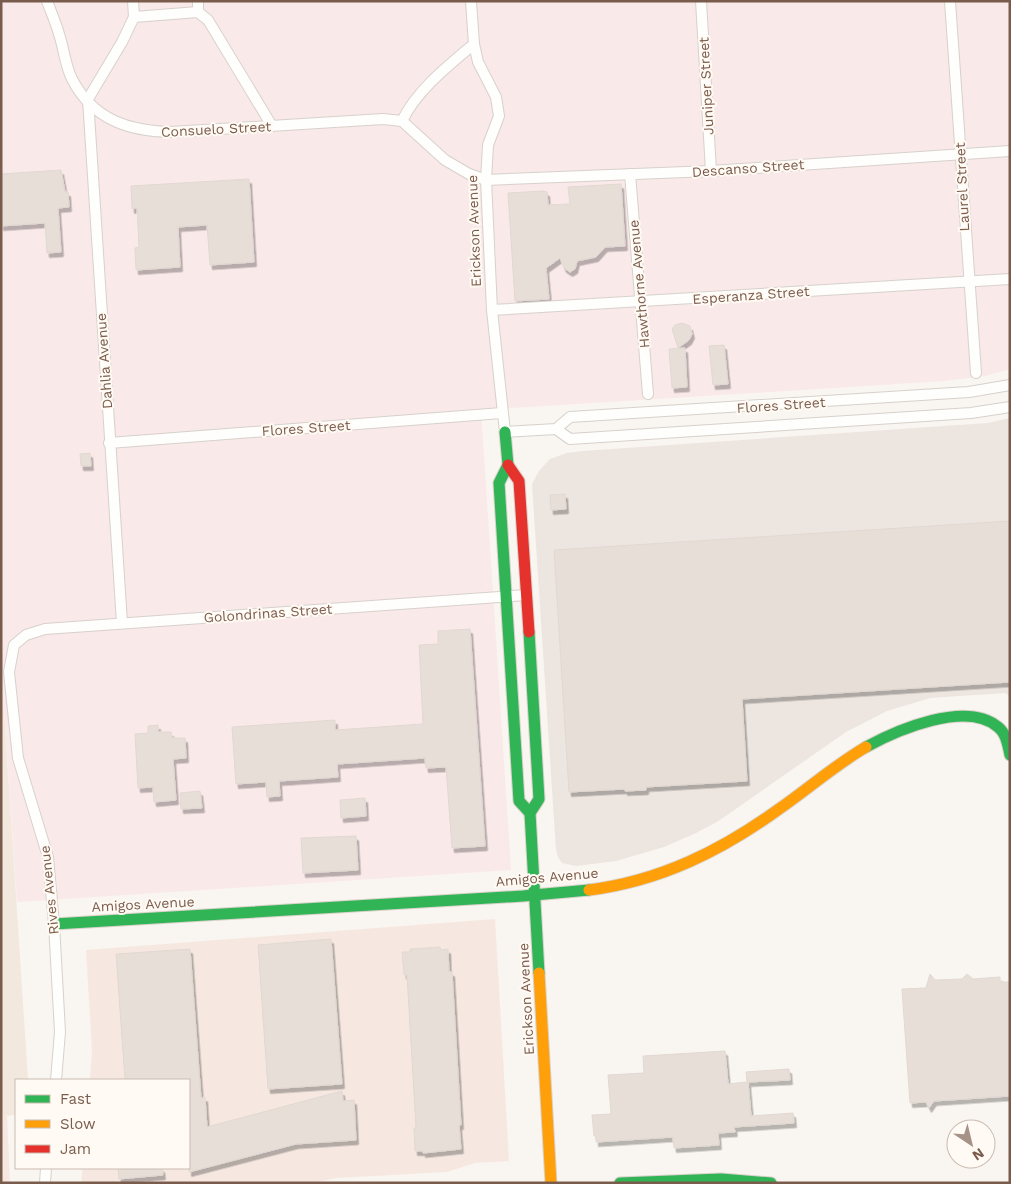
<svg xmlns="http://www.w3.org/2000/svg" width="1011" height="1184" font-family="'Work Sans',sans-serif">
<style>
.residential{fill:#f2e8de}
.commercial{fill:#f6e8e1}
.industrial{fill:#ede5e0}
.medical{fill:#fae9e9}
.building{fill:#e6ded7;stroke:#e2d8d2;filter:url(#shadow)}
.lines{fill:none;stroke-linecap:round;stroke-linejoin:round}
.street-casing{stroke:#d7d1cb;stroke-width:12}
.fast-casing{stroke:#d9d2cb;stroke-width:13}
.slow-casing{stroke:#d9d2cb;stroke-width:13}
.jam-casing{stroke:#d9d2cb;stroke-width:13}
.street{stroke:#fefefd;stroke-width:10}
.fast{stroke:#30b455;stroke-width:11}
.slow{stroke:#ff9f0a;stroke-width:11}
.jam{stroke:#e5322d;stroke-width:11}
.labels{text-anchor:middle;stroke-width:4;stroke-linejoin:round;paint-order:stroke}
.street-label{font-size:14px;fill:#7a5c4d;stroke:#fffaf3}
</style>
<defs>
<filter id="shadow"><feDropShadow dx="2.5" dy="4.5" stdDeviation="0" flood-color="#0004"/></filter>
</defs>
<rect width="100%" height="100%" fill="#f9f5f0"/>
<polygon class="residential" points="1,666 28,1080 16,1080 16,1115 1,1116"/>
<g class="commercial">
<polygon points="495,919 509,1161 475,1163 447,1172 337,1178 312,1183 81,1183 83,1168 189,1168 189,1080 90,1080 92,1050 86,950"/>
<polygon points="1,1116 7,1116 10,1183 1,1183"/>
</g>
<polygon class="industrial" points="1010,418 1010,696 1005,693 930,698 887,711 846,732 717,822 694,834 664,847 616,861 576,866 562,863 558,857 556,850 532,484 539,471 550,459 567,453 583,451 988,423"/>
<polygon class="medical" points="1,1 1010,1 1010,369 985,376 944,381 481,410 511,870 17,902 1,666"/>
<g class="building">
<polygon points="61,170 65,192 68,192 69,207 58,208 61,252 47,253 45,223 1,226 1,174"/>
<polygon points="249,179 254,262 210,265 207,225 178,227 180,267 136,270 135,248 139,247 137,208 132,209 131,186"/>
<polygon points="621,184 625,246 605,247 596,257 577,261 575,269 570,272 564,268 560,258 546,268 549,299 515,301 508,193 543,191 547,192 548,205 570,204 568,187"/>
<polygon points="682,323 690,326 692,334 689,340 678,348 672,329 675,325"/>
<polygon points="724,345 728,384 713,385 709,346"/>
<polygon points="685,348 687,387 672,388 669,349"/>
<polygon points="90,453 91,466 81,466 80,454"/>
<polygon points="565,494 566,509 551,510 550,495"/>
<polygon points="1010,521 1010,682 742,699 747,781 646,787 646,790 625,791 625,789 569,792 554,550"/>
<polygon points="470,629 485,846 452,848 446,767 426,768 425,758 337,764 338,777 279,781 280,796 267,797 266,782 236,784 232,727 335,720 335,730 423,724 419,645 438,644 438,631"/>
<polygon points="158,725 158,732 171,732 172,738 185,738 186,758 173,759 176,800 154,802 153,787 138,788 135,734 148,733 148,726"/>
<polygon points="200,791 202,808 181,809 180,793"/>
<polygon points="365,798 366,816 341,818 340,800"/>
<polygon points="356,836 358,870 303,873 301,838"/>
<polygon points="331,939 342,1084 268,1089 258,945"/>
<polygon points="440,947 441,950 448,949 449,972 452,972 461,1125 459,1125 461,1149 423,1153 423,1151 415,1151 414,1128 416,1128 407,975 404,975 402,952 410,952 410,949"/>
<polygon points="190,949 201,1098 205,1097 207,1127 342,1091 343,1101 354,1100 356,1140 296,1144 189,1172 189,1080 125,1080 116,954"/>
<polygon points="930,974 935,980 962,979 967,974 973,979 1000,977 1000,982 1010,982 1010,1096 934,1101 929,1108 926,1102 910,1103 902,989 926,988"/>
<polygon points="725,1051 728,1084 747,1082 746,1072 789,1069 790,1080 748,1082 751,1116 793,1113 794,1123 734,1127 735,1132 718,1133 719,1145 674,1148 673,1137 596,1142 596,1136 594,1136 592,1115 611,1114 608,1075 644,1073 643,1056"/>
<polygon points="118,1168 162,1168 163,1175 119,1179"/>
</g>
<g class="lines">
<g class="street-casing">
<g id="street">
<path d="M47 1C51 12 56 23 59 34 64 49 65 65 72 79 93 120 129 131 171 132L383 119 402 121 445 160 469 174 486 180 711 171 1010 151"/>
<polyline points="133,1 134,17 198,12"/>
<polyline points="198,1 198,12 208,20 272,126"/>
<polyline points="471,1 474,44 478,62 496,97 499,116 488,145 486,180 492,310 505,432 556,429 570,417 969,392 1010,385"/>
<polyline points="701,1 711,171"/>
<polyline points="950,1 976,373"/>
<path d="M402 121C417 90 448 66 474 44"/>
<polyline points="630,174 648,394"/>
<polyline points="492,310 1010,279"/>
<polyline points="556,429 570,439 971,413 1010,407"/>
<polyline points="109,443 502,413"/>
<polyline points="122,623 88,99 122,42 134,17"/>
<polyline points="56,1080 60,1032 54,924 48,857 18,758 9,672 14,645 26,635 45,629 527,595"/>
<polyline points="45,1183 46,1168"/>
</g>
</g>
<g class="fast-casing">
<g id="fast">
<polyline points="505,432 508,465 499,483 519,801 530,813"/>
<polyline points="529,632 539,799 530,813 539,973"/>
<path d="M866 747C897 730 966 700 998 727 1006 733 1008 745 1010 755"/>
<polyline points="54,924 523,896 589,890"/>
<polyline points="620,1183 721,1179 771,1183"/>
</g>
</g>
<g class="slow-casing">
<g id="slow">
<path d="M589 890C660 881 721 851 779 809 808 789 835 765 866 747"/>
<polyline points="539,973 551,1183"/>
</g>
</g>
<g class="jam-casing">
<polyline id="jam" points="508,465 519,481 529,632"/>
</g>
<use href="#street" class="street"/>
<use href="#fast" class="fast"/>
<use href="#slow" class="slow"/>
<use href="#jam" class="jam"/>
</g>
<g class="labels">
<g class="street-label">
<text transform="translate(706 86) rotate(-93)" y="5">Juniper Street</text>
<text transform="translate(216 129) rotate(-3)" y="5">Consuelo Street</text>
<text transform="translate(748 168) rotate(-4)" y="5">Descanso Street</text>
<text transform="translate(962 187) rotate(-93)" y="5">Laurel Street</text>
<text transform="translate(474 231) rotate(-92)" y="5">Erickson Avenue</text>
<text transform="translate(639 284) rotate(-95)" y="5">Hawthorne Avenue</text>
<text transform="translate(751 295) rotate(-4)" y="5">Esperanza Street</text>
<text transform="translate(104 361) rotate(-94)" y="5">Dahlia Avenue</text>
<text transform="translate(781 405) rotate(-4)" y="5">Flores Street</text>
<text transform="translate(306 428) rotate(-4)" y="5">Flores Street</text>
<text transform="translate(268 613) rotate(-4)" y="5">Golondrinas Street</text>
<text transform="translate(547 877) rotate(-5)" y="5">Amigos Avenue</text>
<text transform="translate(49 890) rotate(-96)" y="5">Rives Avenue</text>
<text transform="translate(143 904) rotate(-3)" y="5">Amigos Avenue</text>
<text transform="translate(526 999) rotate(-93)" y="5">Erickson Avenue</text>
</g>
</g>
<rect width="1011" height="1184" fill="none" stroke="#7a5c4d" stroke-width="5"/>
<rect x="15" y="1079" width="175" height="90" fill="#fffaf3" stroke="#cabbb1"/>
<rect x="25" y="1095" width="25" height="8" fill="#30b455" stroke="#cabbb1"/>
<text x="60" y="1104" font-size="15" fill="#7a5c4d">Fast</text>
<rect x="25" y="1120" width="25" height="8" fill="#ff9f0a" stroke="#cabbb1"/>
<text x="60" y="1129" font-size="15" fill="#7a5c4d">Slow</text>
<rect x="25" y="1145" width="25" height="8" fill="#e5322d" stroke="#cabbb1"/>
<text x="60" y="1154" font-size="15" fill="#7a5c4d">Jam</text>
<g transform="translate(971 1144) rotate(145)"><circle r="24" fill="#fffaf3" stroke="#cabbb1"/>
<path d="M0-4L9 19L0 12L-9 19Z" fill="#a69286"/>
<text y="-8" font-size="14" font-weight="bold" text-anchor="middle" fill="#7a5c4d">N</text>
</g>
</svg>
